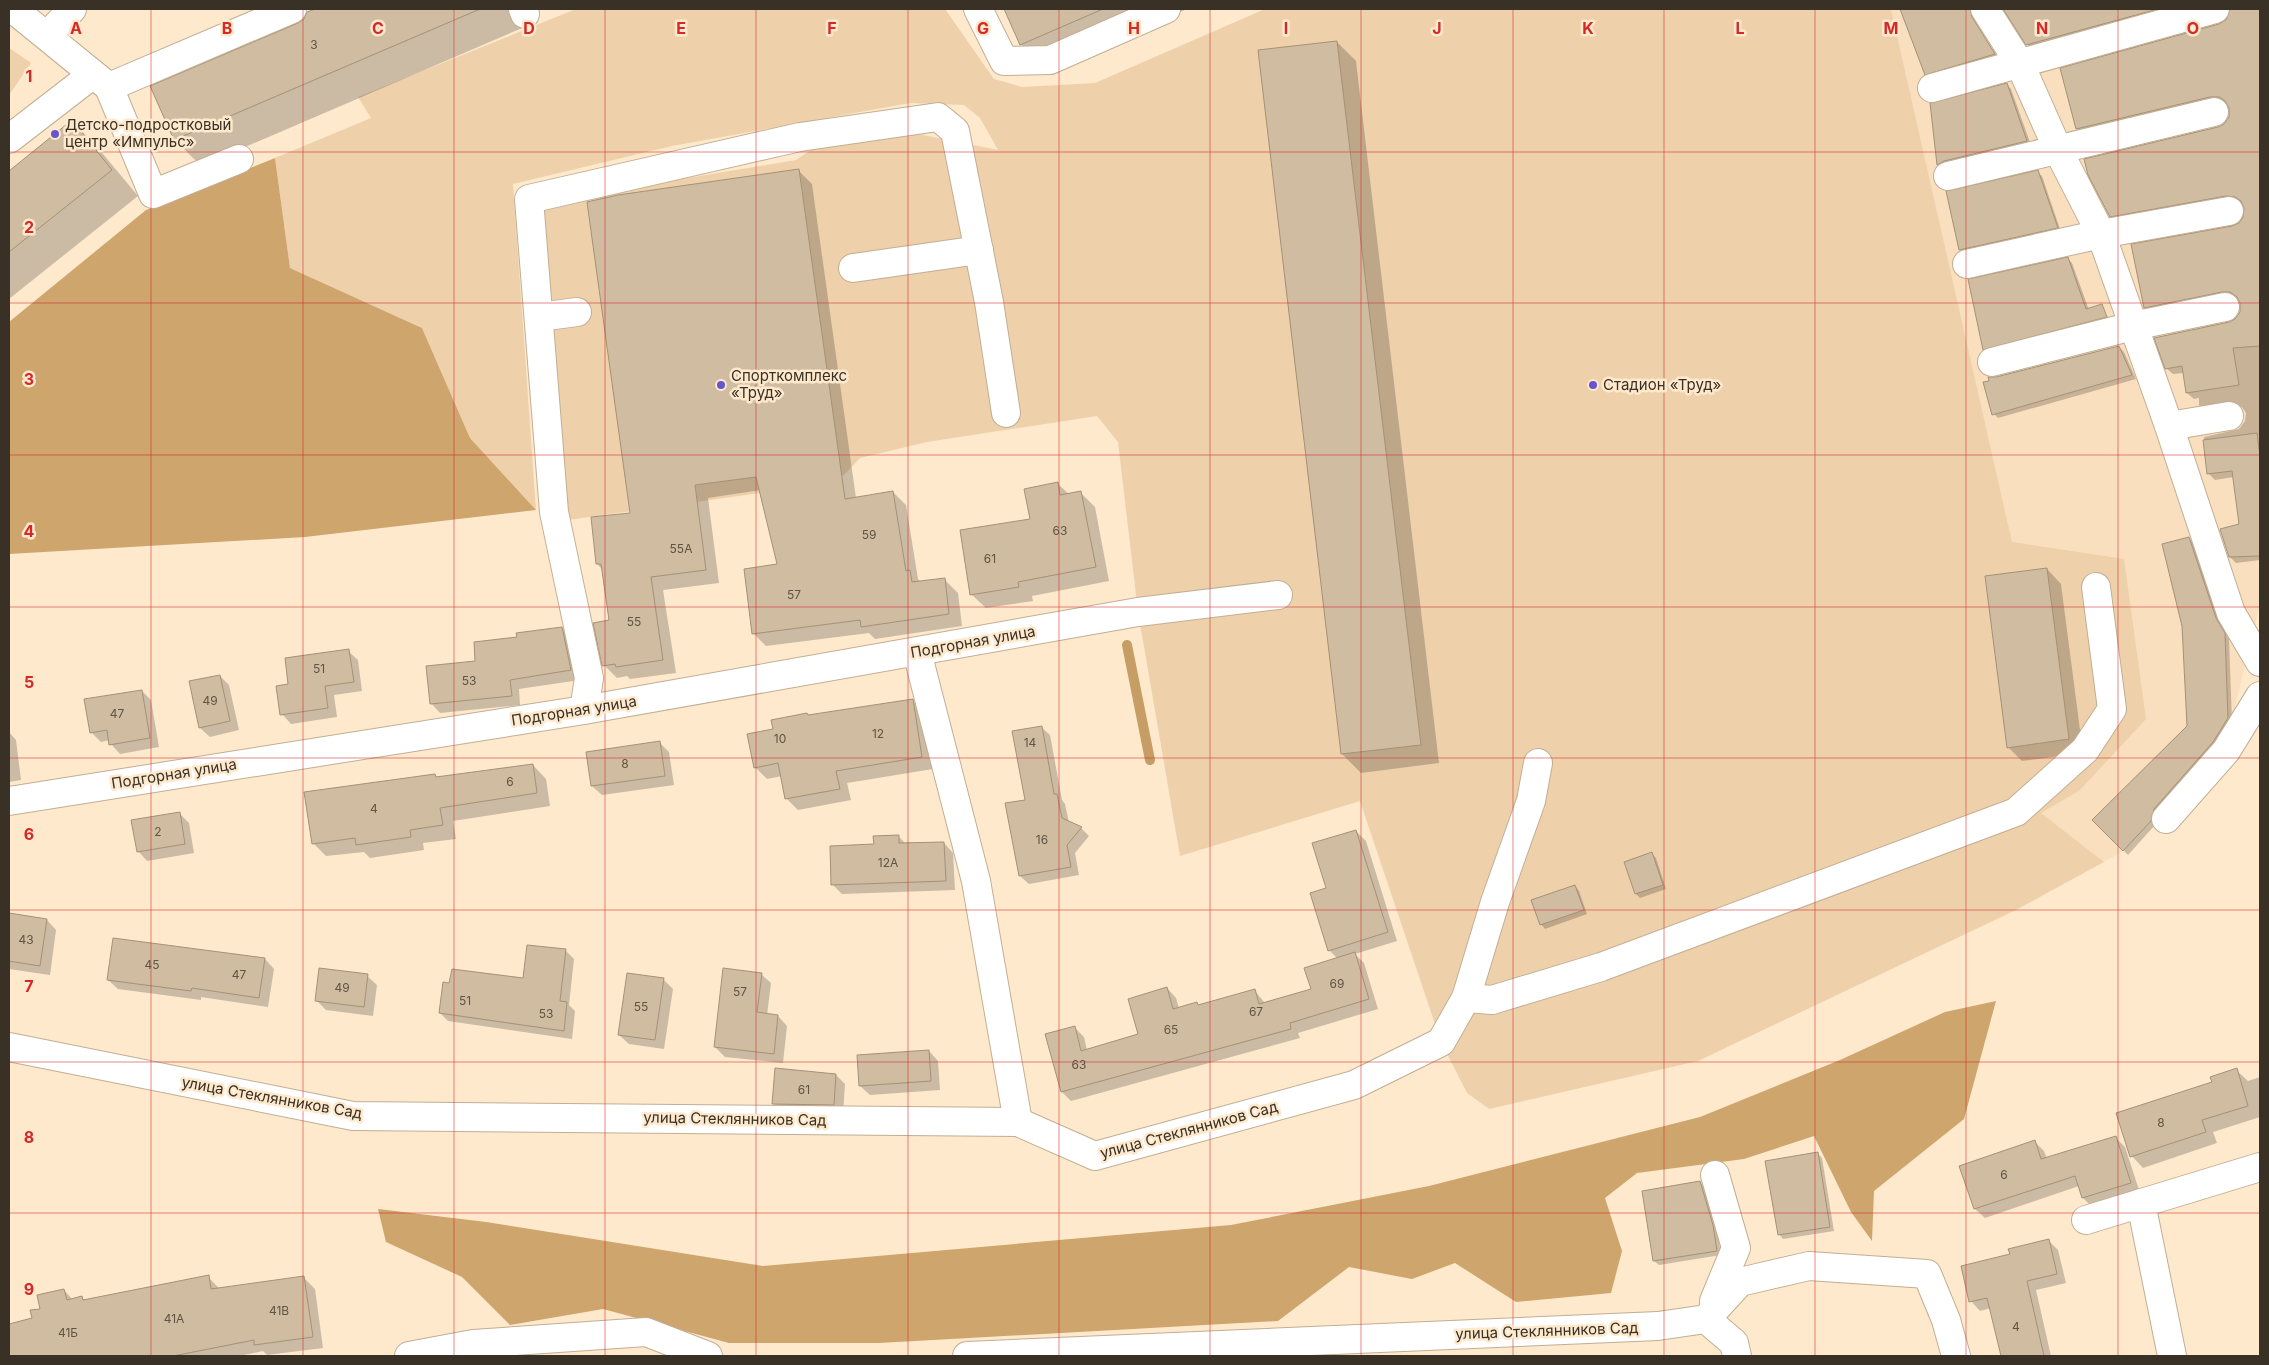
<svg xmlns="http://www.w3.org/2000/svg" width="2269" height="1365" font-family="Inter,sans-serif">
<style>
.built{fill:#f9dfbd}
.green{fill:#eed1ab}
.forest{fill:#cea56c}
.shadow{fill:#0003}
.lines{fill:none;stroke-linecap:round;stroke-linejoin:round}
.stream{stroke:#c69e65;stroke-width:10}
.building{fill:#d0bca1;stroke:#a49177}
.minor-casing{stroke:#c2ae93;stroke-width:30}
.minor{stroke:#fff;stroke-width:28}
.grid{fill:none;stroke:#d62828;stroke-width:1;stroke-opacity:0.55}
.poi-dot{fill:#6655ce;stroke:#fee9cd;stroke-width:2}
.labels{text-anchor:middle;stroke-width:5;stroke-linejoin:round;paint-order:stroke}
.number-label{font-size:12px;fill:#5f5445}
.poi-label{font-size:15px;fill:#393126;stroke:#fee9cd;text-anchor:start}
.street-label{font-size:15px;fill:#393126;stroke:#fee9cd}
.grid-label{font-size:16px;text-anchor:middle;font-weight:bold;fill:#d62828;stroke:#fee9cd;stroke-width:5;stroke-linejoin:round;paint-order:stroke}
</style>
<rect width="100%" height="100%" fill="#fee9cd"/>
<polygon class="built" points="1891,9 2260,9 2260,604 2228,735 2123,851 2104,862 2040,813 2079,791 2012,543"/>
<g class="green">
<polygon points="576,9 945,9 994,79 1022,87 1095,83 1265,9 1891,9 2012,542 2124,559 2146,719 2079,791 2041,813 2104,862 2016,910 1698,1061 1489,1109 1467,1093 1441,1042 1360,801 1180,856 1138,612 1118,442 1097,416 927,442 860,458 844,475 760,493 568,520 539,203 796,160 815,147 918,134 998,150 980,118 964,105 910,103 672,146 513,184 536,510 470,438 422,328 290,268 275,158 371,118 358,97"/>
<polygon points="9,48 31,63 9,95"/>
</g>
<g class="forest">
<polygon points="275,158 290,268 422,328 470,438 536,510 305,537 9,554 9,322 146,210"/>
<polygon points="1996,1001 1964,1119 1874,1191 1872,1241 1851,1212 1814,1136 1744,1159 1637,1173 1605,1198 1622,1251 1611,1293 1516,1302 1455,1263 1412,1279 1349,1267 1278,1321 879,1343 729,1343 603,1309 510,1325 462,1277 386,1242 378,1209 486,1222 763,1266 1231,1225 1429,1186 1700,1117 1840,1060 1945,1012"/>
</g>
<g class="shadow">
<polygon points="318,9 530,9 536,22 201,166 175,140 305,20 308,13"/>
<polygon points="1005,9 1187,9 1047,71 1021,44"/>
<polygon points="1902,9 1954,9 1960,28 1974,24 2000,60 1932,80 1926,74"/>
<polygon points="2006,9 2184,9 2033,50 2027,44"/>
<polygon points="2231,9 2260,9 2260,560 2236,563 2230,557 2240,525 2234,477 2215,480 2209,474 2204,437 2239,429 2245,421 2246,413 2242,407 2234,406 2206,411 2199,405 2199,398 2194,399 2187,393 2184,373 2173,374 2166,368 2236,320 2241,313 2241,303 2238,298 2229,297 2151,313 2145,307 2233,227 2239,224 2245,217 2246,209 2242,202 2233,201 2117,222 2111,216 2225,125 2230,117 2230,108 2226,103 2217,103 2084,135 2077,128 2227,21 2231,14"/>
<polygon points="1337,42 1356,61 1439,763 1361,773 1342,754"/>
<polygon points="2007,85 2011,89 2031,145 1943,168 1938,164 1931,104"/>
<polygon points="72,121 98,148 138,196 9,299 9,172"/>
<polygon points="799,171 812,184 856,498 893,492 906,505 918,579 921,582 945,580 958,593 962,626 875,639 869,633 766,646 753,633 778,565 761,490 708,498 719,583 663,590 676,673 630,679 627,676 617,678 604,665 610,621 603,570 597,564 631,514"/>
<polygon points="2037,172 2042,176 2061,232 1964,254 1960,250"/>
<polygon points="2068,259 2072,263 2089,310 2101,306 2110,321 1988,354 1984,349"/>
<polygon points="2119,347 2124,352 2136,379 1998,418 1994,414"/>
<polygon points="1058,484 1069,494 1080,492 1095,507 1109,581 1032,596 1033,601 986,608 971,594 1031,520"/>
<polygon points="2189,538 2193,543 2220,624 2229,639 2232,722 2155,825 2128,855 2094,820 2188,727"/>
<polygon points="2047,569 2061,584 2083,753 2022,761 2008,747"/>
<polygon points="562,628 571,638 580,680 519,689 520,705 440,713 431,703 477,662 518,638"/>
<polygon points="348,651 358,660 362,691 334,695 337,717 291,724 282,714 290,685"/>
<polygon points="220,676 229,685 239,730 210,737 200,728"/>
<polygon points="142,691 151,700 159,747 120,754 111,744 110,740 101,742 91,732"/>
<polygon points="912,700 924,712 933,769 847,783 851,800 798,810 786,798 782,776 767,779 755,767 774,730 809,716"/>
<polygon points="1041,727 1050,735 1062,800 1065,804 1069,823 1081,828 1089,836 1075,853 1079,875 1029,884 1020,876 1007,804 1026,801"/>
<polygon points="9,732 16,740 21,780 9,782"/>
<polygon points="659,742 669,752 674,785 602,795 592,786"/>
<polygon points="533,765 546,779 550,806 453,821 456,839 423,843 424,850 370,858 364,852 326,856 313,843 435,776 438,778"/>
<polygon points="179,813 189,823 194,853 147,861 138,851"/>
<polygon points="1356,831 1366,841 1397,941 1355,954 1364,963 1378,1009 1298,1033 1300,1038 1071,1101 1062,1092 1047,1035 1074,1027 1084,1037 1087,1050 1140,1035 1167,988 1176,998 1179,1008 1196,1003 1199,1006 1254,990 1265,1003 1312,990 1338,959 1329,950 1328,888"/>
<polygon points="898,836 906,844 944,843 953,853 955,890 842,894 832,884 875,845"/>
<polygon points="1652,854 1656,858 1666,889 1640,898 1636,894"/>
<polygon points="1575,886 1579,891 1587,914 1545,929 1541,924"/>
<polygon points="9,915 47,920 56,930 50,975 9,969"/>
<polygon points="565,950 574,959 569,1005 575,1011 572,1039 448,1021 440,1013 450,984 525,979"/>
<polygon points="265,959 274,969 268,1007 201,997 201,1000 118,989 108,980"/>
<polygon points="761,974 771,983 767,1015 778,1016 787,1026 783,1063 725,1057 715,1047"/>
<polygon points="367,976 377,985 373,1016 326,1010 316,1000"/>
<polygon points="663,979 673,989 664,1049 629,1044 619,1035"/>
<polygon points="929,1051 938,1061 940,1090 870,1095 860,1086"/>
<polygon points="2236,1070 2248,1081 2260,1077 2260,1117 2213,1132 2217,1143 2143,1168 2132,1156 2214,1083"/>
<polygon points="836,1075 845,1084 843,1114 783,1113 774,1104"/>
<polygon points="2116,1138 2125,1147 2140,1193 2092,1207 2083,1198 2079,1186 1985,1218 1975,1209 2035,1142 2044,1151 2047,1159"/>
<polygon points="1817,1153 1822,1158 1834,1231 1783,1239 1779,1234"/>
<polygon points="1700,1182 1704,1187 1717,1230 1721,1255 1659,1265 1654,1261"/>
<polygon points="2048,1240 2058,1250 2066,1283 2036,1290 2051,1356 2002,1356 1991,1308 1980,1311 1971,1301 2011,1255"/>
<polygon points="208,1277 220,1289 304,1278 315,1289 323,1348 267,1355 263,1351 239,1356 9,1356 9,1325 33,1319 64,1290 73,1300 82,1298 85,1301"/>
</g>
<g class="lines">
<polyline class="stream" points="1127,645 1150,760"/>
</g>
<g class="building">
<polygon points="315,9 480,9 174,140 150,86 298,23 304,19 307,12"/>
<polygon points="1004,9 1103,9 1020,45"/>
<polygon points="1900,9 1970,9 1972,17 1995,54 1925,75"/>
<polygon points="2003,9 2158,9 2026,45"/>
<polygon points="2230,9 2260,9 2260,346 2233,348 2239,385 2186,393 2182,366 2165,369 2154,338 2229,322 2235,319 2240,312 2240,303 2237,297 2230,292 2222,292 2144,308 2131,244 2232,226 2239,223 2243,217 2244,208 2241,201 2235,197 2226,196 2110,217 2088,175 2084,159 2218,127 2224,124 2229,117 2229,108 2225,101 2219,97 2210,97 2076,129 2060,68 2219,24 2226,20"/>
<polygon points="1337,41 1421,745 1341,754 1258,50"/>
<polygon points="2007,83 2027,141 1944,161 1937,165 1930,103"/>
<polygon points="72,120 112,170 9,252 9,171"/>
<polygon points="799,169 845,499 893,491 906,571 910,570 912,582 945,578 949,614 861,627 860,620 752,634 744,569 777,564 756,477 695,485 706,570 651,577 663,660 616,667 615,664 602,666 593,623 609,620 601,564 596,564 591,517 630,513 587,202 618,195"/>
<polygon points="2038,170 2058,228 1959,250 1946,191"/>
<polygon points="2068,257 2086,309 2102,304 2107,317 1983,350 1968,279"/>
<polygon points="2119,346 2132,375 1992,415 1983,382 1989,381 1988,377 1996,377"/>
<polygon points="2257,433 2260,457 2260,556 2229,557 2220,529 2239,524 2232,471 2207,474 2203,440"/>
<polygon points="1058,482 1060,495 1081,491 1096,567 1018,582 1019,587 970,595 960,530 1030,519 1024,489"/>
<polygon points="2189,537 2216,618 2225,633 2228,718 2213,742 2154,809 2151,821 2123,851 2092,820 2187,726 2182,626 2162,544"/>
<polygon points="2047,568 2069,739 2007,748 1985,576"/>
<polygon points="562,627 571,670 510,680 512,696 430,704 426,666 475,661 474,642 517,637 516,633"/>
<polygon points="349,649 354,682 325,686 328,708 280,715 276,686 288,684 285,658"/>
<polygon points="220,675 230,721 199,728 189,681"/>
<polygon points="142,690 150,738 109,745 107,730 90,733 84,699"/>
<polygon points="913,699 922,757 836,771 840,789 785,799 778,763 754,768 747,734 773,729 771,720 807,713 808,715"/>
<polygon points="1042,726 1054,794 1057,794 1062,818 1082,827 1067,845 1071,867 1019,876 1005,803 1025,800 1012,731"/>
<polygon points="660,741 665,776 591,786 586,752"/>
<polygon points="533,764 537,793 440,808 443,825 410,830 411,837 356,845 355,838 312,844 304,792 435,774 436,777"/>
<polygon points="180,812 185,844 137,852 131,820"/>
<polygon points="1356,830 1388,932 1328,951 1310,893 1326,888 1312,843"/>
<polygon points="899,835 899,843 944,842 946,881 831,885 830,846 874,844 873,836"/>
<polygon points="1652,852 1663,885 1635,894 1624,862"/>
<polygon points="1575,885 1584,910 1540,925 1531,900"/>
<polygon points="9,913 47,919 40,966 9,961"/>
<polygon points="113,938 265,958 259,998 192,988 191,991 107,980"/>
<polygon points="527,945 566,949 560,1001 567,1002 564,1031 439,1013 443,982 449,983 452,969 523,978"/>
<polygon points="1355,952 1369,999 1290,1023 1291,1029 1061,1092 1045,1034 1075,1026 1081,1051 1138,1034 1128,999 1167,987 1173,1009 1197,1002 1198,1005 1255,989 1259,1004 1311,989 1304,968"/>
<polygon points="319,968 368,974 364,1007 315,1001"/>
<polygon points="723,968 762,973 757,1012 778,1015 774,1054 714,1047"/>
<polygon points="627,973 664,978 655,1040 618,1035"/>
<polygon points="929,1050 931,1081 859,1086 857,1055"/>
<polygon points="775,1068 836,1074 834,1105 772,1104"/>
<polygon points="2237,1068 2248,1106 2202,1120 2206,1132 2130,1157 2116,1113 2212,1082 2210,1077"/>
<polygon points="2116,1136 2131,1183 2082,1198 2075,1176 1974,1209 1959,1166 2035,1140 2041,1159"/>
<polygon points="1818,1152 1830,1227 1778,1235 1765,1161"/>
<polygon points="1700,1181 1713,1225 1717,1251 1653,1261 1642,1191"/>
<polygon points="2049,1239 2057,1274 2027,1281 2044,1356 2001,1356 1987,1298 1969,1302 1961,1266 2010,1254 2008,1249"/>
<polygon points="209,1275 211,1289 304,1276 313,1337 254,1345 254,1340 173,1356 9,1356 9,1324 32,1318 30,1310 40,1309 37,1295 64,1289 67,1300 82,1296 83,1300"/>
</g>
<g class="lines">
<g class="minor-casing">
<g id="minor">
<polyline points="13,9 109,87 292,9"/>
<polyline points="523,9 525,14"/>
<polyline points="978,9 1004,61 1050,60 1166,9"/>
<polyline points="1985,9 2020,64 2058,150 2101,234 2169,426 2231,613 2260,662"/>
<polyline points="47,36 72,9"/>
<polyline points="109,87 153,194 239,159"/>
<polyline points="1932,88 2215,9"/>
<polyline points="9,139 92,75"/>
<polyline points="1948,176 2214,112"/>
<polyline points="1967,264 2101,234 2229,211"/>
<polyline points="853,268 979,250"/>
<polyline points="539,317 577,312"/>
<polyline points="1992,362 2133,326 2225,307"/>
<polyline points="2169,426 2229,416"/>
<polyline points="917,652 976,881 1018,1122"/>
<polyline points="584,710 589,678 554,512 529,199 800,137 938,117 955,131 989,302 1006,413"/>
<polyline points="9,801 584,710 1138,612 1278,595"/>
<polyline points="2166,819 2226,751 2260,696"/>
<polyline points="1466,998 1492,1000 1601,967 2016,812 2085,750 2112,709 2096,587"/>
<polyline points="9,1047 353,1116 1018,1122 1095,1156 1354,1085 1441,1042 1466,998 1495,902 1531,801 1538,763"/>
<polyline points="2141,1203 2172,1356"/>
<polyline points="2086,1220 2260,1167"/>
<polyline points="1714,1301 1736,1248 1715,1175"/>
<polyline points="1706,1319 1740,1282 1809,1266 1927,1274 1946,1320 1956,1356"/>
<polyline points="1706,1319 1734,1343 1737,1356"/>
<polyline points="409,1356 473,1344 646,1332 708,1356"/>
<polyline points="967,1356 1658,1326 1706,1319"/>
</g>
</g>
<use href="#minor" class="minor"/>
</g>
<path class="grid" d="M151 9V1356M303 9V1356M454 9V1356M605 9V1356M756 9V1356M908 9V1356M1059 9V1356M1210 9V1356M1361 9V1356M1513 9V1356M1664 9V1356M1815 9V1356M1966 9V1356M2118 9V1356M9 152H2260M9 303H2260M9 455H2260M9 607H2260M9 758H2260M9 910H2260M9 1062H2260M9 1213H2260"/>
<g class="poi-dot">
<circle cx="55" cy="134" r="5"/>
<circle cx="721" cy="385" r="5"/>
<circle cx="1593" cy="385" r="5"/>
</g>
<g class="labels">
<g class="number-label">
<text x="314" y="49">3</text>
<text x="1060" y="535">63</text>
<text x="869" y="539">59</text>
<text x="681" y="553">55А</text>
<text x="990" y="563">61</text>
<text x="794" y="599">57</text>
<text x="634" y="626">55</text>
<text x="319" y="673">51</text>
<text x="469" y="685">53</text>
<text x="210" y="705">49</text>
<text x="117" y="718">47</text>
<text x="878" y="738">12</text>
<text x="780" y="743">10</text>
<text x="1030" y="747">14</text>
<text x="625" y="768">8</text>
<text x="510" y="786">6</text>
<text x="374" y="813">4</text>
<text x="158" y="836">2</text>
<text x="1042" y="844">16</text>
<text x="888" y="867">12А</text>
<text x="26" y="944">43</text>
<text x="152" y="969">45</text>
<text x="239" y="979">47</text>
<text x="1337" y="988">69</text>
<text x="342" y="992">49</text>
<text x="740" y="996">57</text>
<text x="465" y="1005">51</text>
<text x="641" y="1011">55</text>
<text x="1256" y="1016">67</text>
<text x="546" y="1018">53</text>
<text x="1171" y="1034">65</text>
<text x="1079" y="1069">63</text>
<text x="804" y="1094">61</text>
<text x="2161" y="1127">8</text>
<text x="2004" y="1179">6</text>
<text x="279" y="1315">41В</text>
<text x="174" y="1323">41А</text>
<text x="2016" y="1331">4</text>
<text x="68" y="1337">41Б</text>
</g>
<g class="poi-label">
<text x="65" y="130">Детско-подростковый<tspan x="65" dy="17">центр «Импульс»</tspan></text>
<text x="731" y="381">Спорткомплекс<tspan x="731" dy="17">«Труд»</tspan></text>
<text x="1603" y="390">Стадион «Труд»</text>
</g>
<g class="street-label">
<text transform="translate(973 642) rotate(-10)" y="5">Подгорная улица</text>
<text transform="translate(574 711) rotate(-9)" y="5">Подгорная улица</text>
<text transform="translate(174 774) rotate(-9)" y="5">Подгорная улица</text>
<text transform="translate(272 1098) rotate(10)" y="5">улица Стеклянников Сад</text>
<text transform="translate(735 1119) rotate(1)" y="5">улица Стеклянников Сад</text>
<text transform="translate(1189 1130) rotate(-15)" y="5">улица Стеклянников Сад</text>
<text transform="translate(1547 1331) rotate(-2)" y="5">улица Стеклянников Сад</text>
</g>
</g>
<g class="grid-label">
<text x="76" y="34">A</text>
<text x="227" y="34">B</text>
<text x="378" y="34">C</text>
<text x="529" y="34">D</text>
<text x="681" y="34">E</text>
<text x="832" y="34">F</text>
<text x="983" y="34">G</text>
<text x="1134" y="34">H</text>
<text x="1286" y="34">I</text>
<text x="1437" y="34">J</text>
<text x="1588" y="34">K</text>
<text x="1740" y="34">L</text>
<text x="1891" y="34">M</text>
<text x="2042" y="34">N</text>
<text x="2193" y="34">O</text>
<text x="29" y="82">1</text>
<text x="29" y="233">2</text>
<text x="29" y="385">3</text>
<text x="29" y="537">4</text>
<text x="29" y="688">5</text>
<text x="29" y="840">6</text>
<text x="29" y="992">7</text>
<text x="29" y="1143">8</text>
<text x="29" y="1295">9</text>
</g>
<rect width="2269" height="1365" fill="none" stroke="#393126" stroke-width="20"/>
</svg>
